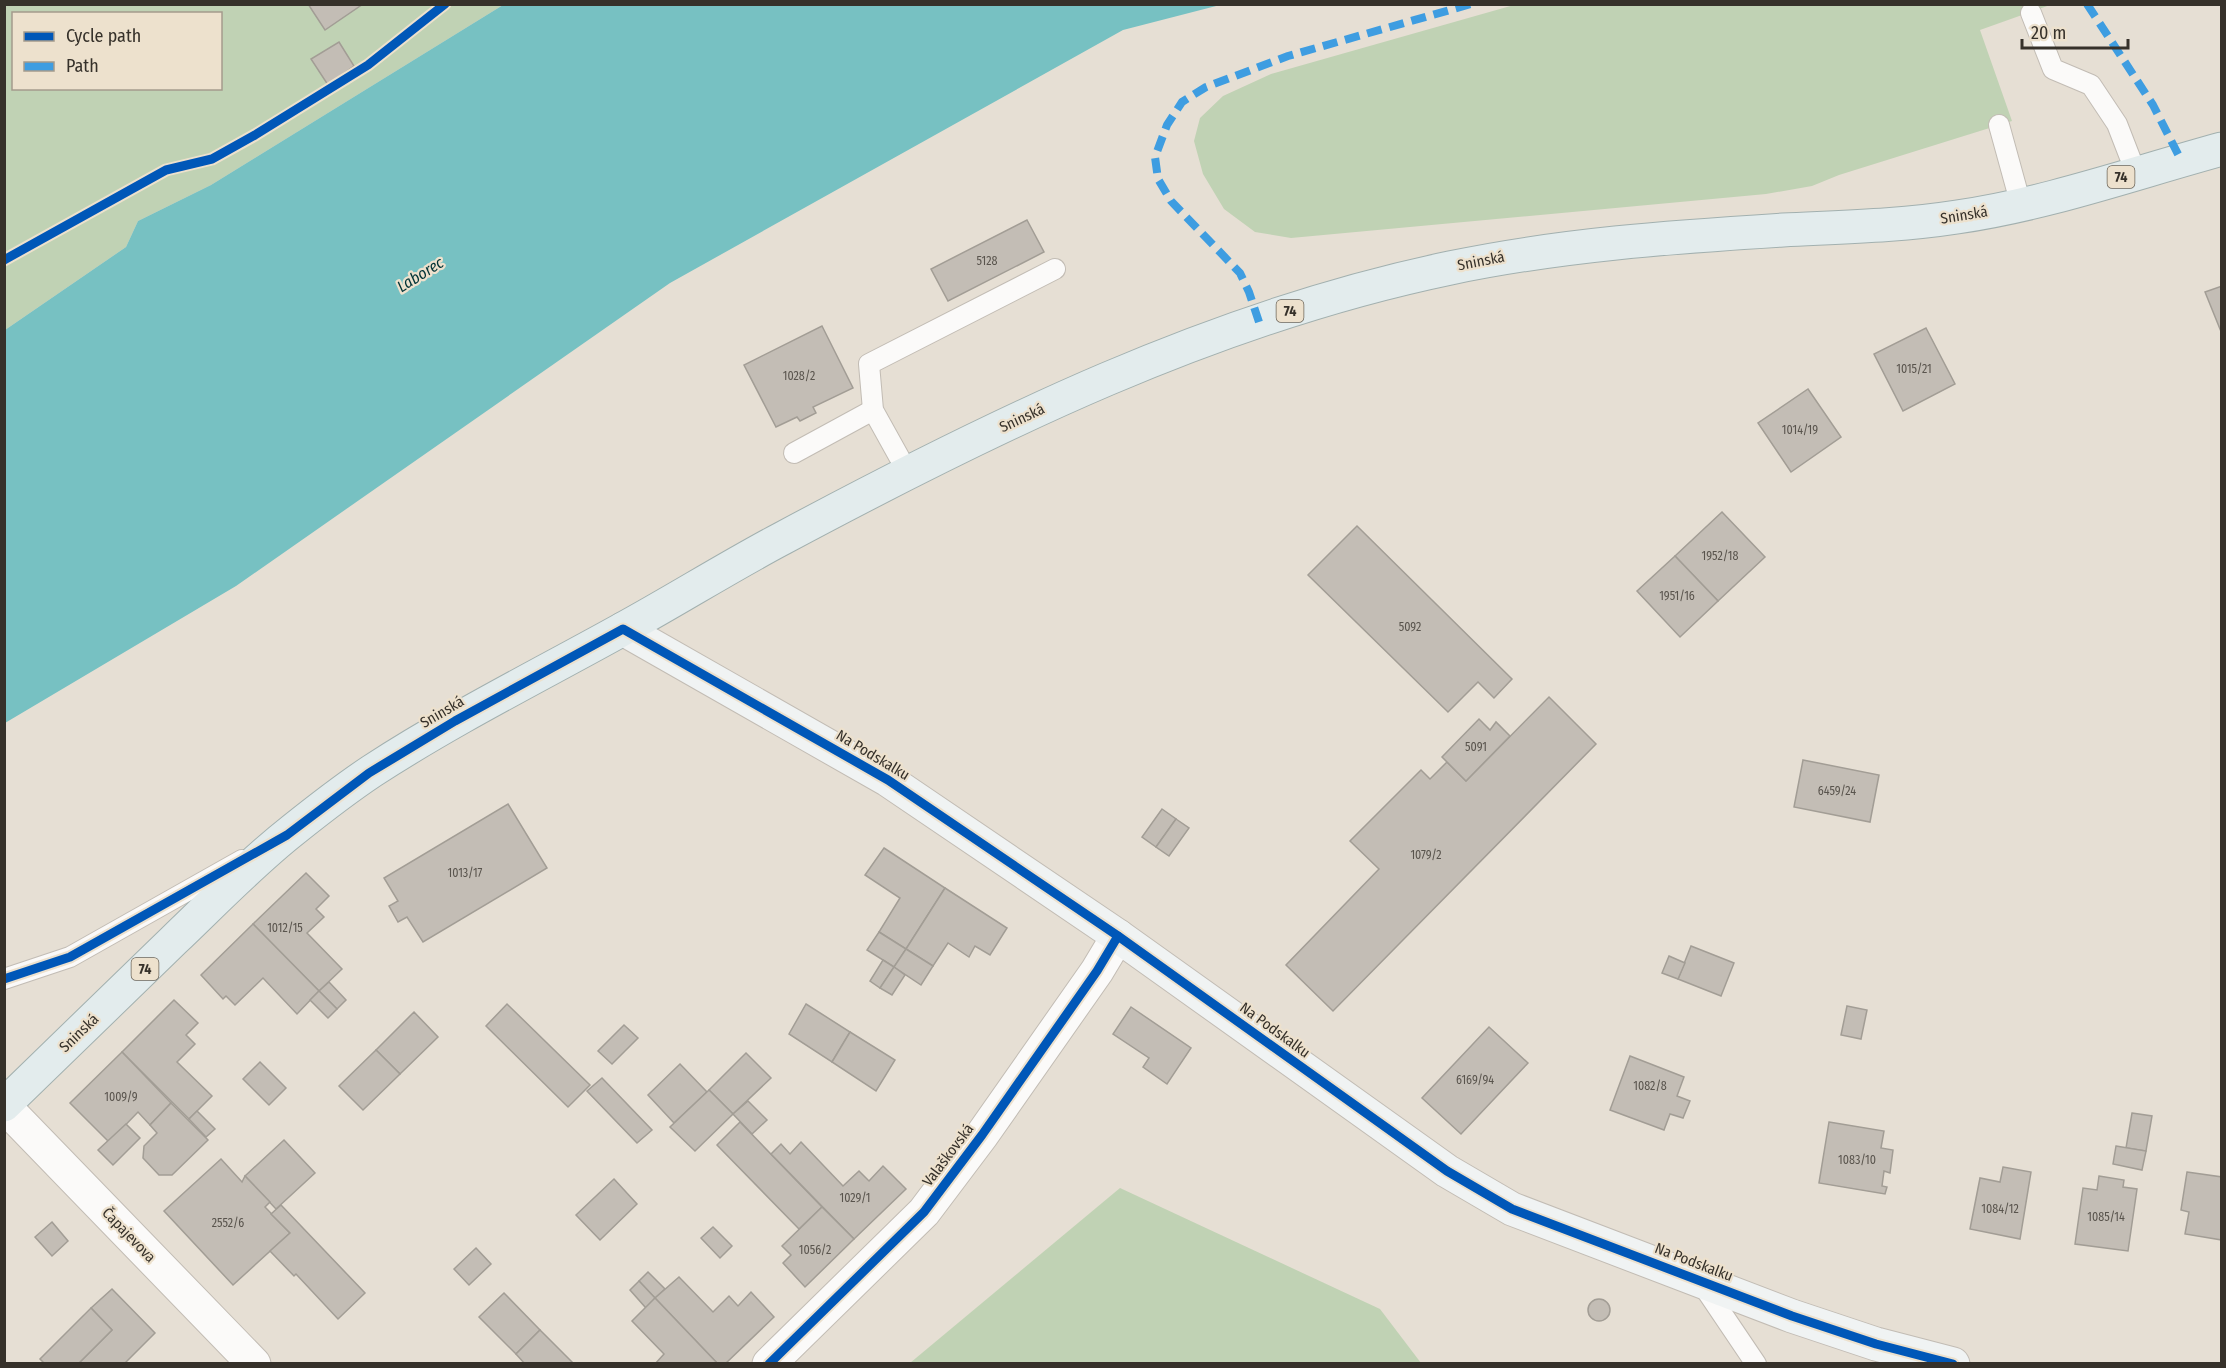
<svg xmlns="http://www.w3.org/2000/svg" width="2226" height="1368" font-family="'Fira Sans Condensed',sans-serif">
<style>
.green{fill:#c0d2b4;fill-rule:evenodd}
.water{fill:#77c1c2}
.building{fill:#c3bdb5;stroke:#a29d95;stroke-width:1.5}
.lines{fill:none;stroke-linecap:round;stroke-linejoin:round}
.lane-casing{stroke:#c2bcb4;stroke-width:22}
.street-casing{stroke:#c2bcb4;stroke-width:35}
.secondary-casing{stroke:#c2bcb4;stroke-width:35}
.primary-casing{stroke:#a2b0af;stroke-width:35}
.lane{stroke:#fbfaf9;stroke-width:20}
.street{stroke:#fbfaf9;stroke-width:33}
.secondary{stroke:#f0f3f3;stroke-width:33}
.primary{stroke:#e3eced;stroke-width:33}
.quiet{stroke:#3e9de1;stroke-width:8;stroke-dasharray:15 8;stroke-linecap:butt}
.cycleway-casing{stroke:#ede1cd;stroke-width:13}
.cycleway{stroke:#0057b8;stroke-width:9}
.labels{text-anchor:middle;stroke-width:4.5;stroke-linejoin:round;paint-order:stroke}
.number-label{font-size:12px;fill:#59544d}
.shield{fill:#ede1cd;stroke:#6d665b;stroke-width:1.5}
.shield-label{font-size:14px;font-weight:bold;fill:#36312a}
.street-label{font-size:15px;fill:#36312a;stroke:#ede1cd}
.water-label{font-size:16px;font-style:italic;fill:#003336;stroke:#ede1cd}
</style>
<rect width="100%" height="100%" fill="#e6dfd4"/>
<g class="green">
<path d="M5 5H503L211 185 138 221 126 247 5 330ZM14 14H220V88H14Z"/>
<polygon points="1514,5 2050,5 1980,30 2012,121 1839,175 1812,186 1766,194 1291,238 1255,232 1224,209 1203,174 1194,141 1200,118 1223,96 1271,74"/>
<polygon points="1120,1188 1380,1309 1421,1363 910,1363"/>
</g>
<polygon class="water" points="503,5 1220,5 1123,30 670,283 236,586 5,723 5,330 126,247 138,221 211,185"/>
<g class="building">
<polygon points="308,4 363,4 325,30"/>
<polygon points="339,42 354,66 328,85 311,59"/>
<polygon points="1027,220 1044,252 948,301 931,269"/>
<polygon points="2222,286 2222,334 2205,292"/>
<polygon points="822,326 853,388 813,407 816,413 800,421 797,417 776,427 744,365"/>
<polygon points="1926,328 1955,384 1903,411 1874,354"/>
<polygon points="1808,389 1841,437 1791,472 1758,423"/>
<polygon points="1722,512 1765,557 1718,601 1675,556"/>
<polygon points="1357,526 1512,679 1494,698 1478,682 1448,712 1308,575"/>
<polygon points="1675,556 1718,601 1680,637 1637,591"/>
<polygon points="1549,697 1596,744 1333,1011 1286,965 1379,869 1350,841 1421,770 1430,779 1447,762 1466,781"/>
<polygon points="1479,719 1490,730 1496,722 1510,736 1466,781 1442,757"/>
<polygon points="1803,760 1879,775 1870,822 1794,807"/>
<polygon points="508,804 547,868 423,942 407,917 398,922 389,906 398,901 384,878"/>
<polygon points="1162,809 1176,819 1156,847 1142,837"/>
<polygon points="1176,819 1189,828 1169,856 1156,847"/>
<polygon points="884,848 945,888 906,949 879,932 900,898 865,875"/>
<polygon points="306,873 329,896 316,909 324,917 307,933 342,969 319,991 253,924"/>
<polygon points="945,888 1007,928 990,955 975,946 969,957 948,943 933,966 906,949"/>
<polygon points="253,924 319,991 297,1014 263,978 235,1005 226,996 223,999 201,975"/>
<polygon points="879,932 906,949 894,967 867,950"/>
<polygon points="1691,946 1734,963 1721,996 1678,979"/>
<polygon points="906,949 933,966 921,985 894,967"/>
<polygon points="1669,956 1685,963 1678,979 1662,973"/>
<polygon points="883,960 894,967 880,988 870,981"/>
<polygon points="894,967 905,975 892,995 880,988"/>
<polygon points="329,982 346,1000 337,1009 319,991"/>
<polygon points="319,991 337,1009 328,1018 310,1000"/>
<polygon points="174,1000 198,1023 186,1035 195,1044 177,1062 212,1096 189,1119 122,1052"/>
<polygon points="507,1004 590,1085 568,1107 486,1026"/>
<polygon points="806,1004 850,1032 832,1062 789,1034"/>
<polygon points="1847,1006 1867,1010 1861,1039 1841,1035"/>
<polygon points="1131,1007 1191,1048 1167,1084 1143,1067 1149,1058 1113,1034"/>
<polygon points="414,1012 438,1037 400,1074 376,1050"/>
<polygon points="624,1025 638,1038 612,1064 598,1051"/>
<polygon points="1489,1027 1528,1063 1461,1134 1422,1098"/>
<polygon points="850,1032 895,1060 876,1091 832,1062"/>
<polygon points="376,1050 400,1074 363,1110 339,1086"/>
<polygon points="122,1052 171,1103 150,1125 138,1112 109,1142 70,1103"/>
<polygon points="746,1053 771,1078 733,1114 709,1090"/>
<polygon points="1630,1056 1684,1077 1677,1096 1690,1101 1683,1118 1670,1114 1664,1130 1610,1110"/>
<polygon points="260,1062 286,1088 269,1105 243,1079"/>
<polygon points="680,1064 707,1092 674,1123 648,1095"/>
<polygon points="602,1078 652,1130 637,1143 587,1091"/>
<polygon points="709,1090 733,1114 695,1151 670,1127"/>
<polygon points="748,1101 767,1120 752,1134 733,1114"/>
<polygon points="171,1103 208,1140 172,1175 159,1175 143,1158 144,1146 157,1133 150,1125"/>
<polygon points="197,1111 215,1129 206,1137 189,1119"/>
<polygon points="2132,1113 2152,1116 2146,1151 2126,1148"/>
<polygon points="740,1122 822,1207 799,1229 717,1145"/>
<polygon points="1829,1122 1884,1131 1881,1148 1893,1150 1890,1173 1884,1171 1882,1186 1887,1187 1885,1194 1819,1183"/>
<polygon points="126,1124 140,1138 113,1165 98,1150"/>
<polygon points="284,1140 315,1173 276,1209 245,1176"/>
<polygon points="801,1142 843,1186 859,1171 869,1181 883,1166 906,1189 854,1239 771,1154 781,1144 790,1154"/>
<polygon points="2116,1146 2146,1151 2142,1170 2113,1164"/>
<polygon points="221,1159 242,1182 245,1176 270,1202 265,1207 290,1233 233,1285 164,1211"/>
<polygon points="2003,1167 2031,1172 2020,1239 1970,1229 1980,1178 2000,1182"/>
<polygon points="2187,1172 2222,1177 2222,1240 2185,1234 2189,1212 2181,1210"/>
<polygon points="2099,1176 2124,1180 2123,1187 2137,1189 2128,1251 2075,1244 2083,1188 2097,1190"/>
<polygon points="614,1179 637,1204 600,1240 576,1215"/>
<polygon points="281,1205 365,1293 338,1319 296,1274 294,1276 270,1251 290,1233 271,1214"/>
<polygon points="822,1207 854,1239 805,1287 783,1263 791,1255 782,1246"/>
<polygon points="52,1222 68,1241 52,1256 35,1237"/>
<polygon points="713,1227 732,1246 720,1258 701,1238"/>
<polygon points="476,1248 491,1264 469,1285 454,1269"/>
<polygon points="648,1272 665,1289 655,1298 639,1281"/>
<polygon points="679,1277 713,1312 729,1296 738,1306 751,1292 774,1317 725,1364 718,1364 655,1298"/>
<polygon points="639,1281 655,1298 646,1308 630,1290"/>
<polygon points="112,1289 155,1333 124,1364 78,1364 112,1330 91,1308"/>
<polygon points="504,1293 540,1330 516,1354 479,1317"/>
<polygon points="655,1298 718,1364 655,1364 664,1354 632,1321"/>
<circle cx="1599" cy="1310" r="11"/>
<polygon points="91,1308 112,1330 78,1364 45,1364 40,1359"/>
<polygon points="540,1330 574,1364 525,1364 516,1354"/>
</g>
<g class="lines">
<g class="lane-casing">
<g id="lane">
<polyline points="2031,13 2053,69 2091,85 2117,124 2136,173"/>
<polyline points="1999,125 2021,205"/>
<polyline points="794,453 873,410"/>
<polyline points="908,473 873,410 869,364 1055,269"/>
<polyline points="4,979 70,957 242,860"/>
<polyline points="1702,1284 1756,1364"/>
</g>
</g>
<g class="street-casing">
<g id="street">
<polyline points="4,1106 254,1364"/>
<polyline points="769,1364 924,1212 982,1135 1097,971 1118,936"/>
</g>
</g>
<g class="secondary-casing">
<polyline id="secondary" points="623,629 888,780 1118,936 1447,1171 1512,1209 1792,1316 1876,1344 1953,1364"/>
</g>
<g class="primary-casing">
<path id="primary" d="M4 1105C61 1050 118 995 174 940 213 903 251 863 293 830 318 810 345 789 372 771 452 719 538 676 621 630 676 600 728 567 783 538 994 425 1214 317 1450 268 1560 245 1671 237 1783 230 1841 227 1899 226 1957 217 2047 204 2134 173 2222 149"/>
</g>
<use href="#lane" class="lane"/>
<use href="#street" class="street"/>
<use href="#secondary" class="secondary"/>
<use href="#primary" class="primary"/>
<g class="quiet">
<polyline points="2087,4 2153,105 2181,160"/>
<polyline points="1259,322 1249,292 1240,273 1171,201 1158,179 1155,157 1167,125 1182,102 1206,87 1288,56 1471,4"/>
</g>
<g class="cycleway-casing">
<g id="cycleway">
<polyline points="4,260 166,170 212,159 255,135 368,65 445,4"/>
<polyline points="4,979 70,957 287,835 369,773 455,721 623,629 888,780 1118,936 1447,1171 1512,1209 1792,1316 1876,1344 1953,1364"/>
<polyline points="769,1364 924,1212 982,1135 1097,971 1118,936"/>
</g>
</g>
<use href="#cycleway" class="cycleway"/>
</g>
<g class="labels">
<g class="number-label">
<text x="987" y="265">5128</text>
<text x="1914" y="373">1015/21</text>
<text x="799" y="380">1028/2</text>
<text x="1800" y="434">1014/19</text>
<text x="1720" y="560">1952/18</text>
<text x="1677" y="600">1951/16</text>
<text x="1410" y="631">5092</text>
<text x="1476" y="751">5091</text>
<text x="1837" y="795">6459/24</text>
<text x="1426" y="859">1079/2</text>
<text x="465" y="877">1013/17</text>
<text x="285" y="932">1012/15</text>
<text x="1475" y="1084">6169/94</text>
<text x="1650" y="1090">1082/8</text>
<text x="121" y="1101">1009/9</text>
<text x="1857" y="1164">1083/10</text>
<text x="855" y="1202">1029/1</text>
<text x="2000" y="1213">1084/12</text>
<text x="2106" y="1221">1085/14</text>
<text x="228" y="1227">2552/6</text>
<text x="815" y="1254">1056/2</text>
</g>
<g class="shield">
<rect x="2107.5" y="166" width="27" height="22" rx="4.5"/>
<rect x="1276.5" y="300" width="27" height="22" rx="4.5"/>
<rect x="131.5" y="958" width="27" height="22" rx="4.5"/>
</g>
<g class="shield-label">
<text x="2121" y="182">74</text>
<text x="1290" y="316">74</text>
<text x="145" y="974">74</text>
</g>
<g class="street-label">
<text transform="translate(1964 215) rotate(-9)" y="5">Sninská</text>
<text transform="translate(1481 261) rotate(-11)" y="5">Sninská</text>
<text transform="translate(1022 418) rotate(-25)" y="5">Sninská</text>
<text transform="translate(442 712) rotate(-30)" y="5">Sninská</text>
<text transform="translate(873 755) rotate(31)" y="5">Na Podskalku</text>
<text transform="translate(1275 1030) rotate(36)" y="5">Na Podskalku</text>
<text transform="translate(79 1033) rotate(-44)" y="5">Sninská</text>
<text transform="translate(948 1155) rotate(-53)" y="5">Valaškovská</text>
<text transform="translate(129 1235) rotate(46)" y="5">Čapajevova</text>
<text transform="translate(1694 1262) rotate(21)" y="5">Na Podskalku</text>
</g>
<g class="water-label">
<text transform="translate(420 274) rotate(-32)" y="6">Laborec</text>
</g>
</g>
<rect width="2226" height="1368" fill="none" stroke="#36312a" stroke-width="12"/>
<rect x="12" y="12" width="210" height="78" fill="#ede1cd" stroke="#a49b8c" stroke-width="1.5"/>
<rect x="24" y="32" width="30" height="9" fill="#0057b8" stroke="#a49b8c" stroke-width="1.5"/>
<text x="66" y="42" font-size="18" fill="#36312a">Cycle path</text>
<rect x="24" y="62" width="30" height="9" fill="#3e9de1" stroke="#a49b8c" stroke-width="1.5"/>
<text x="66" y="72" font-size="18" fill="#36312a">Path</text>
<path d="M2022 39v9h106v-9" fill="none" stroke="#36312a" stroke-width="3"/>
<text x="2031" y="39" font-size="18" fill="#36312a" stroke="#ede1cd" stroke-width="4.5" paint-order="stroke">20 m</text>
</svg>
